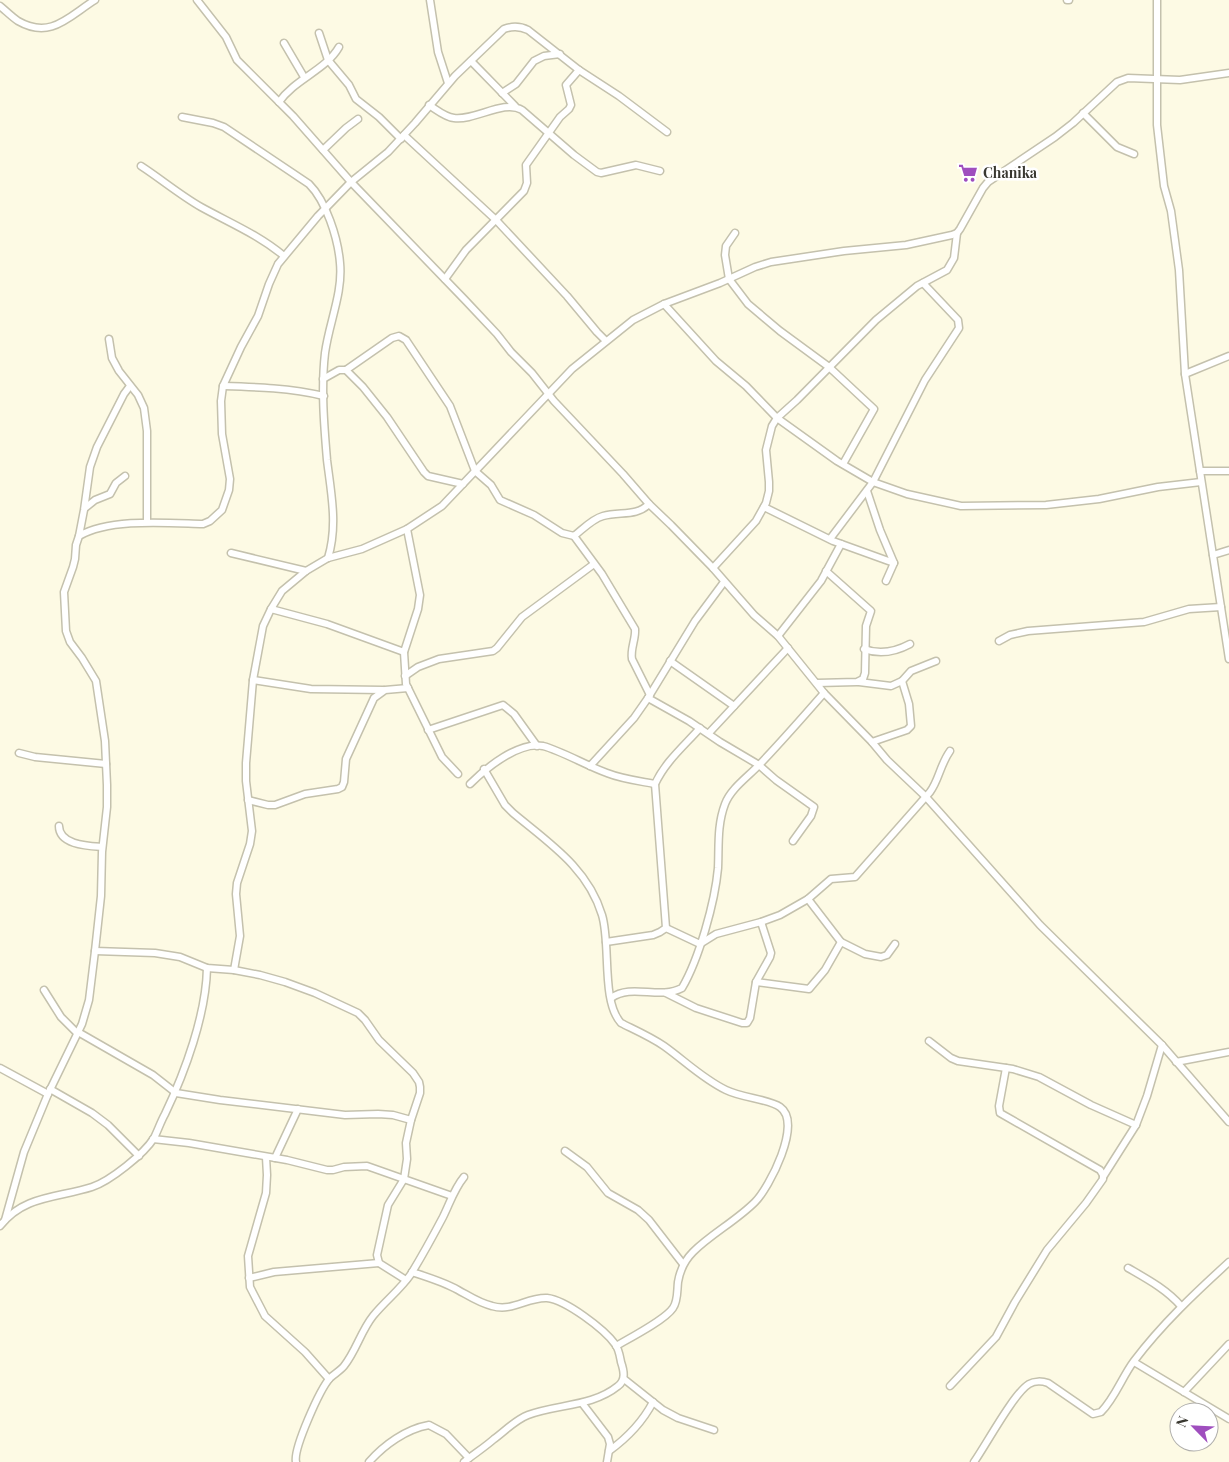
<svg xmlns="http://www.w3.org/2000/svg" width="1229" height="1462" font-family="'Playfair Display',serif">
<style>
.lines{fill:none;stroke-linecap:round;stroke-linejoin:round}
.minor-casing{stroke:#c4c1ad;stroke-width:9}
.minor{stroke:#fff;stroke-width:6}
.labels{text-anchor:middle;stroke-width:5;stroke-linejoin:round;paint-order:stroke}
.poi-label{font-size:14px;font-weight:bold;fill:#393830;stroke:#fff;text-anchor:start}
</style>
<rect width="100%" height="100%" fill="#fdfae4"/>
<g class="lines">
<g class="minor-casing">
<g id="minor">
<polyline points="197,0 226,37 237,60 293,116 351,182 465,300 497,334 511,352 532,373 554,401 623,474 649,504 671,525 713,568 754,615 778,636 824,693 872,742 887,760 926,797 1040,925 1162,1045 1229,1122"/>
<polyline points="430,0 438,52 448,83"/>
<polyline points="1067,0 1069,0"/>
<polyline points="1157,0 1157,125 1164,186 1171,211 1179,270 1185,374 1229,659"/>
<path d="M0 6C6 11 12 17 18 21 51 40 69 16 95 0"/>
<polyline points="319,33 328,60 349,85 356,99 379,117 401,139"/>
<polyline points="284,43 304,77"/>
<polyline points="471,61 515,106"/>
<polyline points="502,93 516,84 534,61 544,56 560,54"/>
<path d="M279 102C295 79 326 70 339 47"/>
<path d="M429 105C437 110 445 117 454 118 475 121 504 99 522 110L574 155 597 172 601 173 636 165 660 171"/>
<polyline points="1083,113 1117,147 1134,154"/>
<path d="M182 117 213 123 224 127 309 184C326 201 338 238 340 263 343 293 329 323 325 353 321 388 324 425 327 460 331 493 338 525 328 558"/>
<polyline points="404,135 496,220 567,296 597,332 606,341"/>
<polyline points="323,150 346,128 358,119"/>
<path d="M141 166C161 179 180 195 201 207 230 223 259 235 284 256"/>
<polyline points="735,233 726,246 725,255 729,279 748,304 780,331 829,367 874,409 843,464"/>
<polyline points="445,279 466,250 524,191 527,183 526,165 560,117 569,109 571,105 566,85 579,70"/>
<polyline points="664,304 716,361 746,386 777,418 837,461 873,482 907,494 961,506 1046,505 1099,499 1158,487 1201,482"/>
<polyline points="109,339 112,358 119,371 138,395 144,408 147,431 147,522"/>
<path d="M346 370 392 338 399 336 406 340 450 406 475 471 491 485 500 500 534 515 562 533 574 536C583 529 592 519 603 516 620 511 636 517 649 504"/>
<polyline points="1185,374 1229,356"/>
<polyline points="323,379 339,370 346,370 363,387 387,417 424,472 428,476 463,484"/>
<path d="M223 386C257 387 290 388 324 396"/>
<polyline points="1200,471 1229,471"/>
<polyline points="867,491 880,530 894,563 886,581"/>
<polyline points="764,507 833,541 894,563"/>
<polyline points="85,508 95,500 110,494 116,483 125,476"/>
<polyline points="407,529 420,595 418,609 404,652 406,684 442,757 458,774"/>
<polyline points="79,536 84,510 90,467 97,447 124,394 130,386"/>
<path d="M574 536 602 574 635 629C636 639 630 649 632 659L650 695"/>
<polyline points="830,539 873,482 925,380 959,328 958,320 923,283"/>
<polyline points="231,553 306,571"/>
<polyline points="1213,555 1229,550"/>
<polyline points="713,568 756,521 766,503 769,491 769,482 766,450 772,426 777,418 797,400 876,320 917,286 947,270 954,258 957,233"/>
<polyline points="271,609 327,624 404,652"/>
<polyline points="778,636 821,581 841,544"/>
<polyline points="999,641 1010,635 1028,631 1144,622 1189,609 1221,607"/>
<path d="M864 649C880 655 895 652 910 644"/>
<polyline points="670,661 734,706"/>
<polyline points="405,676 418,667 439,659 493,651 497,648 522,617 594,564"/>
<polyline points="253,680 311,689 383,690"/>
<polyline points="859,682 891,686 902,681 911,671 936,661"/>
<polyline points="817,683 857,682 863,679 865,673 866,626 871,611 826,571"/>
<polyline points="648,698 689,721 720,742 759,765 776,780 814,807 811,816 793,841"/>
<polyline points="428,730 503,705 514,714 537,746"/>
<polyline points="709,733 788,648"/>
<polyline points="872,742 907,730 911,726 909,704 902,681"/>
<polyline points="19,753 35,757 106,764"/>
<polyline points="590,766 634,718 648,698 695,621 724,582"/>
<path d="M484 769 505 805 513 813C549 843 588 868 602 915 611 944 601 1001 621 1023 635 1030 651 1037 664 1046 685 1061 703 1079 726 1090 742 1098 769 1099 780 1107 803 1123 769 1188 755 1202 736 1221 711 1234 693 1252 684 1261 680 1270 678 1282 677 1291 678 1301 673 1308 665 1320 630 1338 616 1346"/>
<path d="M470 784C486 768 519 741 543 746 562 751 587 766 607 773 622 779 639 781 655 784"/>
<polyline points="248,800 268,805 275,805 305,794 338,789 342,787 344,782 346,759 374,698 385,690 408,688"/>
<path d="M59 826C59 845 88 846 102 847"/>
<polyline points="808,899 841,942 865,954 881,957 887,955 895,944"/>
<path d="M666 928 700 944 716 934 761 922 780 915 808 899 831 879 855 877 930 792C939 780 940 765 950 751"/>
<path d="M606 942 653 935 660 932 666 928 655 784C665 762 684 746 700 728"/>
<polyline points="95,951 155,953 180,957 207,968 234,970 260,975 285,982 315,993 358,1013 365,1020 379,1040 413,1073 419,1082 420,1087 420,1093 411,1120 406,1143 407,1159 404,1179 388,1205 377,1255 379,1263 406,1280"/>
<polyline points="234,970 240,936 236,894 237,883 250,844 252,831 246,781 246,763 253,680 263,626 271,609 282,591 306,571 328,558 362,549 407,529 442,506 572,369 633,320 664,304 720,283 755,267 771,262 844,251 906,245 952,235 957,233 960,229 983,188 988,182 1055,137 1073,123 1117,82 1128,78 1180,80 1229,73"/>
<polyline points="756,982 809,989 825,970 841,942"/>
<polyline points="44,990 61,1017 77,1033"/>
<polyline points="666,993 696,1008 742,1023 747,1023 750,1018 756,982 770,957 771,953 761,922"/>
<path d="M611 998C632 983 659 1000 682 988 699 959 715 902 718 868 719 846 717 825 725 804 731 788 749 776 760 764 782 741 803 717 824 693"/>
<polyline points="78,1032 153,1075 176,1093 220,1100 345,1115 378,1114 393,1115 411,1120"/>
<polyline points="929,1041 951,1058 958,1061 1013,1069 1039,1077 1091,1105 1136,1125"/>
<polyline points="1176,1062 1229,1052"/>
<polyline points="0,1068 48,1094"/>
<polyline points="50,1089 92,1113 108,1125 139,1156"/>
<polyline points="153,1139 189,1143 287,1160 327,1170 333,1170 344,1167 367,1166 452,1196"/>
<polyline points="565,1151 587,1167 608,1193 638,1210 649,1220 683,1264"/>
<polyline points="266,1157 267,1175 266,1193 248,1256 250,1287 265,1316 305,1352 329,1379"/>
<polyline points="275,1158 298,1109"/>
<polyline points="1103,1177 1136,1125 1147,1096 1162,1045"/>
<path d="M5 1220 24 1152 48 1094 82 1024 89 1000 95 951 101 896 102 852 107 807V785L105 741 96 681 82 658 70 642 66 631 64 592 73 567 75 559 76 545 79 536C110 518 167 523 203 524L210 521 222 510 229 490 230 479 222 434 221 401 223 386 241 347 258 316 269 284 278 264 318 216 351 182 388 152 415 123 455 76 504 29C512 26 520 26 528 30L579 70 619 96 667 132"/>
<path d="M0 1226C24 1195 58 1198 92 1187 110 1181 144 1154 154 1138 158 1130 161 1121 165 1114 185 1072 206 1015 207 968"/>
<path d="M1128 1268C1147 1279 1166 1289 1181 1306"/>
<path d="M412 1272C427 1277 444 1282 458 1290 469 1296 479 1303 492 1306 513 1312 527 1297 547 1298 566 1300 604 1329 615 1344 619 1349 620 1357 621 1362 624 1371 626 1380 618 1386 592 1407 557 1404 528 1415 515 1420 505 1431 494 1439 485 1447 474 1454 464 1462"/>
<polyline points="249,1278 274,1272 379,1263"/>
<polyline points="1134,1362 1229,1419"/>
<polyline points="624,1379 663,1410 678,1418 714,1430"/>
<polyline points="950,1386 996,1337 1015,1302 1047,1250 1086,1203 1103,1179 1103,1175 1100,1170 1000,1113 999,1106 1006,1068"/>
<polyline points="1184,1392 1229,1344"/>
<polyline points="582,1403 608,1437 610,1444 607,1462"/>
<path d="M609 1451C627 1438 642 1423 653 1402"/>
<path d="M296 1462C293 1449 320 1389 330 1378 334 1374 340 1371 344 1366 356 1351 361 1331 373 1316 385 1301 400 1290 411 1274 422 1256 433 1236 443 1217 450 1203 454 1189 464 1177"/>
<path d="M369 1462C384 1445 406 1429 429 1425L446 1434 469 1458"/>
<path d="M974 1462C986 1445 1014 1393 1029 1384 1034 1381 1042 1381 1048 1383L1093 1414 1101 1412C1115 1398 1122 1377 1134 1361 1162 1324 1195 1293 1229 1262"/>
</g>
</g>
<use href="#minor" class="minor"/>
</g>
<defs>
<g id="supermarket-bare" transform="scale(1.5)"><path d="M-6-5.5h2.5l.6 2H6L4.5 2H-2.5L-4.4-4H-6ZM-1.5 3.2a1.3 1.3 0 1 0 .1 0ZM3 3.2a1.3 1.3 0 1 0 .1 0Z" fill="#9f4ebe" stroke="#fff" stroke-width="2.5" paint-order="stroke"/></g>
</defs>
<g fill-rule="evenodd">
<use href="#supermarket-bare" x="968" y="173"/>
</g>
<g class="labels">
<g class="poi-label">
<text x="983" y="178">Chanika</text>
</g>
</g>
<g transform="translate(1194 1427) rotate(294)"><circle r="24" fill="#ffffff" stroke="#b0afac"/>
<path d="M0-4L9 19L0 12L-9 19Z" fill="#9f4ebe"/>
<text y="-8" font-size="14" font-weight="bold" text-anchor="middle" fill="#393830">N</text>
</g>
</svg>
